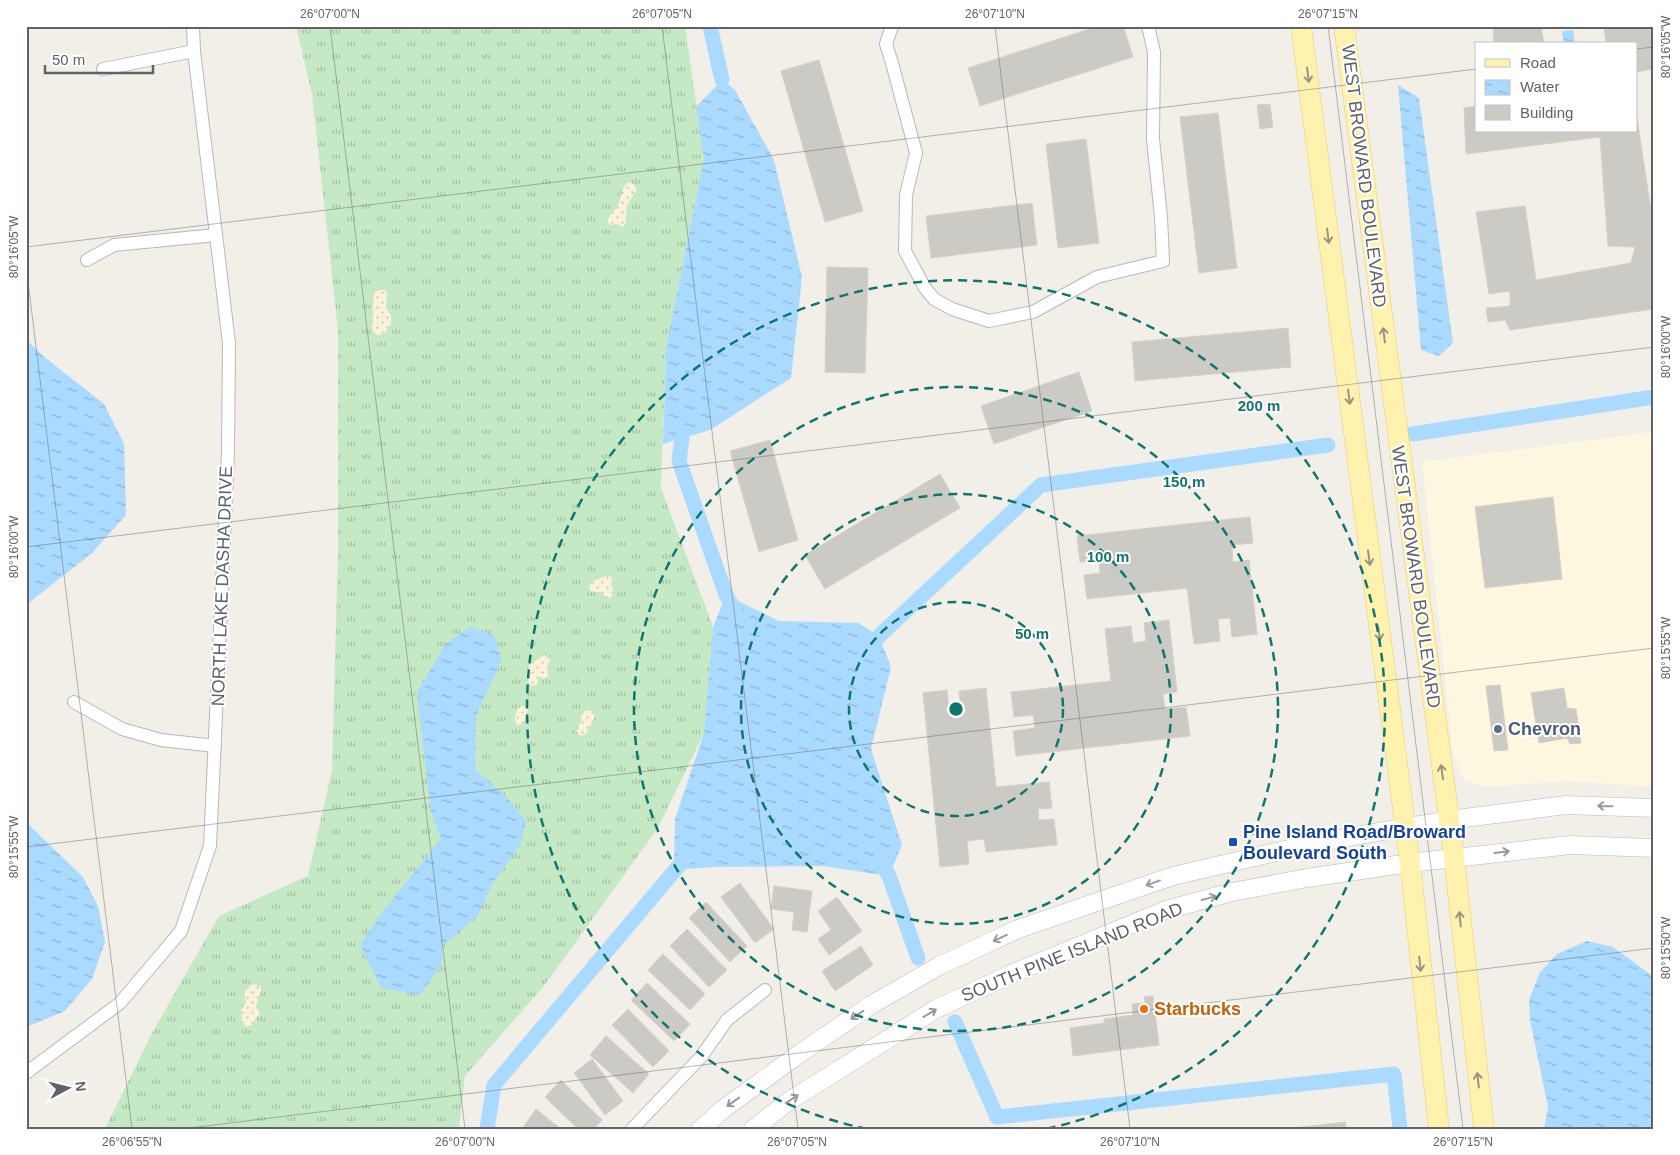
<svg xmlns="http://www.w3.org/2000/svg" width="1680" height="1155" font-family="Helvetica,sans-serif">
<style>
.commercial{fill:#fef7e0}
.grass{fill:url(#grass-tufts)}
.sand{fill:url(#sand-dots)}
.water{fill:url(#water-ripples)}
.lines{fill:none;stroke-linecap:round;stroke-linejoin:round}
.canal{stroke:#aadaff;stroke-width:15}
.building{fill:#cccac5;stroke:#d6d1c6}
.minor-casing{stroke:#b5b8bc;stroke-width:14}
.secondary-casing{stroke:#b6babf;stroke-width:19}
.primary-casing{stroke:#f2c960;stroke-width:21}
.minor{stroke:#fff;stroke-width:12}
.secondary{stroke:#fff;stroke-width:18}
.primary{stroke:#fff2af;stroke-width:20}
.oneway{stroke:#979581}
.oneway2{stroke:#979a9d}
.ticks{fill:none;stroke:#5f6368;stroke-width:1;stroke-opacity:0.45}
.ring{fill:none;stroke:#0f766e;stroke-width:2.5;stroke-dasharray:9 6}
.service-dot{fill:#5c6f8a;stroke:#fff;stroke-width:2}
.transit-dot{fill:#1a4fb4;stroke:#fff;stroke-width:2}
.food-dot{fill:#e8710a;stroke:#fff;stroke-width:2}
.labels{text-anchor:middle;stroke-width:4;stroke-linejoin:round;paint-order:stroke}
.street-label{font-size:18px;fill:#5f6368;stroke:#fff}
.service-label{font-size:18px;font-weight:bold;fill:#4e5e75;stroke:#fff;text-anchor:start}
.transit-label{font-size:18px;font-weight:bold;fill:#164399;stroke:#fff;text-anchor:start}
.food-label{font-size:18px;font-weight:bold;fill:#c56008;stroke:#fff;text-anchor:start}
.centre{fill:#0f766e;stroke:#fff;stroke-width:2.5}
.ring-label{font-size:15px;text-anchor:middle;font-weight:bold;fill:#0f766e;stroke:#fff;stroke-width:4;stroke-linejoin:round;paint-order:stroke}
.neatline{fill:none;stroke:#5f6368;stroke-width:2}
.ticks-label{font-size:12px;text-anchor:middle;fill:#5f6368}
</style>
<defs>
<pattern id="grass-tufts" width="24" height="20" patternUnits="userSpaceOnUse" patternTransform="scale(1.25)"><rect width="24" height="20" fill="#c5e8c5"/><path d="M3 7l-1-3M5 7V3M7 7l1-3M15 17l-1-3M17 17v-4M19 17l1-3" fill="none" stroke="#a3c0a4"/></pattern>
<pattern id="sand-dots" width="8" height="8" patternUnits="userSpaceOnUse" patternTransform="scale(1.25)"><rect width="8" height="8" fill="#fbf3d9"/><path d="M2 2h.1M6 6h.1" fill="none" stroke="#cec8b4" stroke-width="1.8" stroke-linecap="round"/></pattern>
<pattern id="water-ripples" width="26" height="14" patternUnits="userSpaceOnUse" patternTransform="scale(1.25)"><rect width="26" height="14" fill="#aadaff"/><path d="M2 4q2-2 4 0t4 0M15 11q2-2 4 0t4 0" fill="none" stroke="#8eb4d2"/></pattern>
</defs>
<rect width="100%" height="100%" fill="#f1efe8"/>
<polygon class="commercial" points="1654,432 1654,787 1565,781 1486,787 1465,781 1453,755 1422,462"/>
<polygon class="grass" points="296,26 685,26 704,158 666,348 661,488 713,627 704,733 658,828 544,986 465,1076 459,1129 105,1129 152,1033 219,916 308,876 332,770 338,554 338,329 312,94"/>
<g class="sand">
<path d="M627 183C633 182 636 186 636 191L627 205 625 225 623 227 617 224 610 225 607 221C610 214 616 210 619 203 622 195 621 189 627 183Z"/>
<path d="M380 290H385L387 294 386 308 391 315V323L386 332 381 335H377L372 329C374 317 371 303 375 292Z"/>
<polygon points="608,575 612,578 611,584 614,593 610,598 608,598 600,592 592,592 589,589 591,582"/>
<path d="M544 655 549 656C552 662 548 661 547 667 547 671 549 672 548 676L546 678 538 677 537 685 532 686C527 683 526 672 528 666Z"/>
<path d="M521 706 527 707 528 710 523 724 517 725C513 720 515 710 521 706Z"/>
<polygon points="586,710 594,712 594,721 589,727 586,734 580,736 576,731 581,721 582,713"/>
<path d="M254 984 261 987V991L256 1005 260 1014 255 1019 252 1025 247 1027 242 1022 241 1010 246 1002C244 995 244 990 251 985Z"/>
</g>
<g class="water">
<polygon points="1573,30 1575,44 1564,44 1562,31"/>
<polygon points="722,80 735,90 774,160 802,277 791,378 710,430 663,444 666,348 704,158 696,107"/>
<polygon points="1398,85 1419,98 1453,343 1439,356 1421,350"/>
<polygon points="26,339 43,356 104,404 124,444 126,515 92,553 26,605"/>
<polygon points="726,595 779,621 858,623 879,636 891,667 871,749 902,845 889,876 823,866 715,867 674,870 675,819 704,733 713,627"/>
<polygon points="471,627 493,635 502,659 476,716 475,769 509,800 526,821 520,845 493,883 477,917 443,945 441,966 420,995 381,988 360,945 383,911 441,839 431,812 417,693 445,644"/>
<polygon points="26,822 83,877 98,906 105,942 92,979 65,1011 26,1027 26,924 28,914 26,907"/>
<polygon points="1587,941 1613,947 1654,977 1654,1129 1544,1129 1548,1107 1530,1020 1529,1000 1540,972 1557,954"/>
</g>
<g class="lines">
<g class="canal">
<polyline points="710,26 722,80"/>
<polyline points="1412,434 1654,397"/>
<polyline points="682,438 679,461 726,595 735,611"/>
<polyline points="866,650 879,636 1041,485 1328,445"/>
<polyline points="880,860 889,876 918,958"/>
<polyline points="955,1022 997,1117 1394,1074 1400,1129"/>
<polyline points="487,1129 494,1085 687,856"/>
</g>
</g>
<g class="building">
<polygon points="1099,26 1123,26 1133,57 980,106 968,68"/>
<polygon points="1493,26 1541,26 1544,44 1494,44"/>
<polygon points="1604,26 1654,26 1654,69 1636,72 1636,44 1606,44"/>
<polygon points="819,60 863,211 825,222 781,71"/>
<polygon points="1270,104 1273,127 1260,129 1257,105"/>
<polygon points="1476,106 1476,131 1636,131 1636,111 1654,231 1654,309 1510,330 1505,320 1488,322 1486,308 1510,306 1510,291 1489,294 1476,212 1525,206 1536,280 1631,263 1635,247 1608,246 1600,137 1466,154 1464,108"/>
<polygon points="1218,113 1237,268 1199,273 1180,117"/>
<polygon points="1086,139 1099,243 1058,248 1046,144"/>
<polygon points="1032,203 1037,245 931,258 926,216"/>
<polygon points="827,267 868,268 865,373 825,372"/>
<polygon points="1288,328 1291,367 1135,381 1132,342"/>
<polygon points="1079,372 1092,411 994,444 981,406"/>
<polygon points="770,440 798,540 759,552 730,451"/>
<polygon points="940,474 960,508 825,589 805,555"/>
<polygon points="1553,497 1562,579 1485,588 1475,507"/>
<polygon points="1250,517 1253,543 1232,545 1233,562 1249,560 1257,634 1232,637 1230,618 1218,619 1220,641 1194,644 1187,588 1087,599 1084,575 1100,573 1099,560 1080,562 1077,536"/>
<polygon points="1169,620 1177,692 1163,694 1165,709 1186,707 1190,736 1016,756 1013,731 1035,728 1033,715 1014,717 1011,692 1111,681 1105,629 1131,626 1133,643 1146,641 1144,623"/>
<polygon points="1500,685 1508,750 1494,751 1486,686"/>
<polygon points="986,688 996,787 1049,782 1052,808 1038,809 1039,820 1054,819 1057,845 986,852 984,839 967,841 969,864 940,867 923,693 947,690 949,709 961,708 959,691"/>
<polygon points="1564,688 1567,708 1576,709 1581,743 1570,744 1567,738 1539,743 1531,693"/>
<polygon points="740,883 774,929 755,943 721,897"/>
<polygon points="774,886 812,891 807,932 792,930 794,912 771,909"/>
<polygon points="837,897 862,931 829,955 818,939 831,930 818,911"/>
<polygon points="706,902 747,946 730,962 689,918"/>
<polygon points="687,929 727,970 709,987 670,946"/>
<polygon points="861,946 873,965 835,991 822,971"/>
<polygon points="663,954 705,994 690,1010 648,970"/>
<polygon points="647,983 690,1024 674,1041 631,1000"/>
<polygon points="1153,996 1159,1045 1073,1056 1070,1028 1104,1023 1104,1019 1133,1015 1132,1004 1145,1003 1144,997"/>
<polygon points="628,1009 669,1051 653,1067 612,1025"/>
<polygon points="606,1036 649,1074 633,1093 590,1055"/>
<polygon points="592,1059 623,1101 605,1115 574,1073"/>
<polygon points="561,1080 602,1120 594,1129 578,1129 545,1097"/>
<polygon points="536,1109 561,1129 522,1129"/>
<polygon points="1345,1122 1346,1129 1285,1129"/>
</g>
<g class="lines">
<g class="minor-casing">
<g id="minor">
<polyline points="892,26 886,44 892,63 916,153 906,195 905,251 925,288 934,299 952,309 989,321 1033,312 1097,277 1163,261 1161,217 1153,139 1154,52 1148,26"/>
<polyline points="103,69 194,51"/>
<polyline points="87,260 114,245 216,235"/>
<polyline points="74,702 122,729 161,740 215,746"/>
<polyline points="26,1073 120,1003 181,931 210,846 228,453 229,343 194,51 193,26"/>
<polyline points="632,1129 701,1057 727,1020 765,990"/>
</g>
</g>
<g class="secondary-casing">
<g id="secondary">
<polyline points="701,1129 722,1110 799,1054 871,1005 939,966 1018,929 1173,876 1319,842 1449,820 1566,805 1654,808"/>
<polyline points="753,1129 789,1101 936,1009 1011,974 1166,910 1232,892 1307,878 1410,863 1570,845 1654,848"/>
</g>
</g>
<g class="primary-casing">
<g id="primary">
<polyline points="1301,26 1410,863 1439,1129"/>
<polyline points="1344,26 1454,857 1484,1129"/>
</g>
</g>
<use href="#minor" class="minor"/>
<use href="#secondary" class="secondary"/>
<use href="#primary" class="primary"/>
</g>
<defs><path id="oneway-shaft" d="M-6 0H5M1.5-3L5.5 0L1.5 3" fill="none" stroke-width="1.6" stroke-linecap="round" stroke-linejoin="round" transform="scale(1.25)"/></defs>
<g class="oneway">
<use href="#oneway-shaft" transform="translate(1308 75) rotate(83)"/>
<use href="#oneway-shaft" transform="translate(1328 236) rotate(83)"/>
<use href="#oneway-shaft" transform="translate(1384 335) rotate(-97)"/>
<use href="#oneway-shaft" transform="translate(1349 397) rotate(83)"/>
<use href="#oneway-shaft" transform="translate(1369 558) rotate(82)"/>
<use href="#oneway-shaft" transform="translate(1379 633) rotate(82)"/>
<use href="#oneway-shaft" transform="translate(1442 772) rotate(-98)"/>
<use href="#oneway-shaft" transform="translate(1460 919) rotate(-96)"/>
<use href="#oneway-shaft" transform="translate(1420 964) rotate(84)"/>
<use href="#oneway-shaft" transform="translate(1478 1080) rotate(-96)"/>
</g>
<g class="oneway2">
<use href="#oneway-shaft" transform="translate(1605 806) rotate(-179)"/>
<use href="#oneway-shaft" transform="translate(1502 852) rotate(-7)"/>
<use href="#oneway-shaft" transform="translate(1153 883) rotate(160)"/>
<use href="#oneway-shaft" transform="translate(1209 898) rotate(-15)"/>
<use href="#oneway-shaft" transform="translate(1000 938) rotate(155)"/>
<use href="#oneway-shaft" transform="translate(930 1013) rotate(-31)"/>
<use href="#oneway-shaft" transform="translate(857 1015) rotate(146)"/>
<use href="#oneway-shaft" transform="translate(792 1099) rotate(-34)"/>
<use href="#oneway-shaft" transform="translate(733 1102) rotate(144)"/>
</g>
<path class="ticks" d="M330 26 465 1129M662 26 798 1129M995 26 1130 1129M1328 26 1463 1129M1636 49 1654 47M26 247 1476 69M26 265 132 1129M26 547 1654 347M26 847 1654 648M181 1129 1654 948"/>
<g class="ring">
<circle cx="956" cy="709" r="107"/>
<circle cx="956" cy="709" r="215"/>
<circle cx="956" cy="709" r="322"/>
<path d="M867 1129A429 429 0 1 1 1045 1129"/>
</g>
<circle class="service-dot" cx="1498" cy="729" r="5"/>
<rect class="transit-dot" x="1228" y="837" width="10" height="10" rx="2.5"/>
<circle class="food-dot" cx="1144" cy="1009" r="5"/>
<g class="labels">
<g class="street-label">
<text transform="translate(1364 176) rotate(83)" y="6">WEST BROWARD BOULEVARD</text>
<text transform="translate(1416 577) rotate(82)" y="6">WEST BROWARD BOULEVARD</text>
<text transform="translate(222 586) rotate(-88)" y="6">NORTH LAKE DASHA DRIVE</text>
<text transform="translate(1072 952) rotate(-22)" y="6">SOUTH PINE ISLAND ROAD</text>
</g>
<g class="service-label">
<text x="1508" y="735">Chevron</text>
</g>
<g class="transit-label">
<text x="1243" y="838">Pine Island Road/Broward<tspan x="1243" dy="21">Boulevard South</tspan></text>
</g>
<g class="food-label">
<text x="1154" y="1015">Starbucks</text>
</g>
</g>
<circle cx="956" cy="709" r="8" class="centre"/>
<g class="ring-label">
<text x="1259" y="411">200 m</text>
<text x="1184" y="487">150 m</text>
<text x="1108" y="562">100 m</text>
<text x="1032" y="639">50 m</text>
</g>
<rect width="1680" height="1155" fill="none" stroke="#ffffff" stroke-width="55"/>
<rect x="1475" y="42" width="162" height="90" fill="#ffffff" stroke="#bfc1c3"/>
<rect x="1485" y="59" width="25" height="8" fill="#fff2af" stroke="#bfc1c3"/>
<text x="1520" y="68" font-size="15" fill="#5f6368">Road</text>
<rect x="1485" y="80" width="25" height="15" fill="url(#water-ripples)" stroke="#bfc1c3"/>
<text x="1520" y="92" font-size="15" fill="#5f6368">Water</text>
<rect x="1485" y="105" width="25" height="15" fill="#cccac5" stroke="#bfc1c3"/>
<text x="1520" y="118" font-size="15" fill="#5f6368">Building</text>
<g transform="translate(68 1088) rotate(83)" stroke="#ffffff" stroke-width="4" paint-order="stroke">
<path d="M0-4L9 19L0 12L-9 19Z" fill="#5f6368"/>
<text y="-8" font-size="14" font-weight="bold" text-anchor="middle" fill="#5f6368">N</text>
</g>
<path d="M45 65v8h108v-8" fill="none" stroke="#5f6368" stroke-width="2.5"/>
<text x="52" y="65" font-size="15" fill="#5f6368" stroke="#ffffff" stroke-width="4" paint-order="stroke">50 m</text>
<rect x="28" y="28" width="1624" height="1100" class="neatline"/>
<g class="ticks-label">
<text x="330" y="18">26°07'00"N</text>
<text x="662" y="18">26°07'05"N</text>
<text x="995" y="18">26°07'10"N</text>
<text x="1328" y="18">26°07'15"N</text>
<text transform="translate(1666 47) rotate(-90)" y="4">80°16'05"W</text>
<text transform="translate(14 247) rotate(-90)" y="4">80°16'05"W</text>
<text transform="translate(1666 347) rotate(-90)" y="4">80°16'00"W</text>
<text transform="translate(14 547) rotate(-90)" y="4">80°16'00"W</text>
<text transform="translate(1666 648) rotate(-90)" y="4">80°15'55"W</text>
<text transform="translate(14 847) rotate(-90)" y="4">80°15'55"W</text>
<text transform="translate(1666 948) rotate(-90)" y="4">80°15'50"W</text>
<text x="132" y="1146">26°06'55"N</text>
<text x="465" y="1146">26°07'00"N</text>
<text x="797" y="1146">26°07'05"N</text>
<text x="1130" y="1146">26°07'10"N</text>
<text x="1463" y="1146">26°07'15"N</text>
</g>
</svg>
